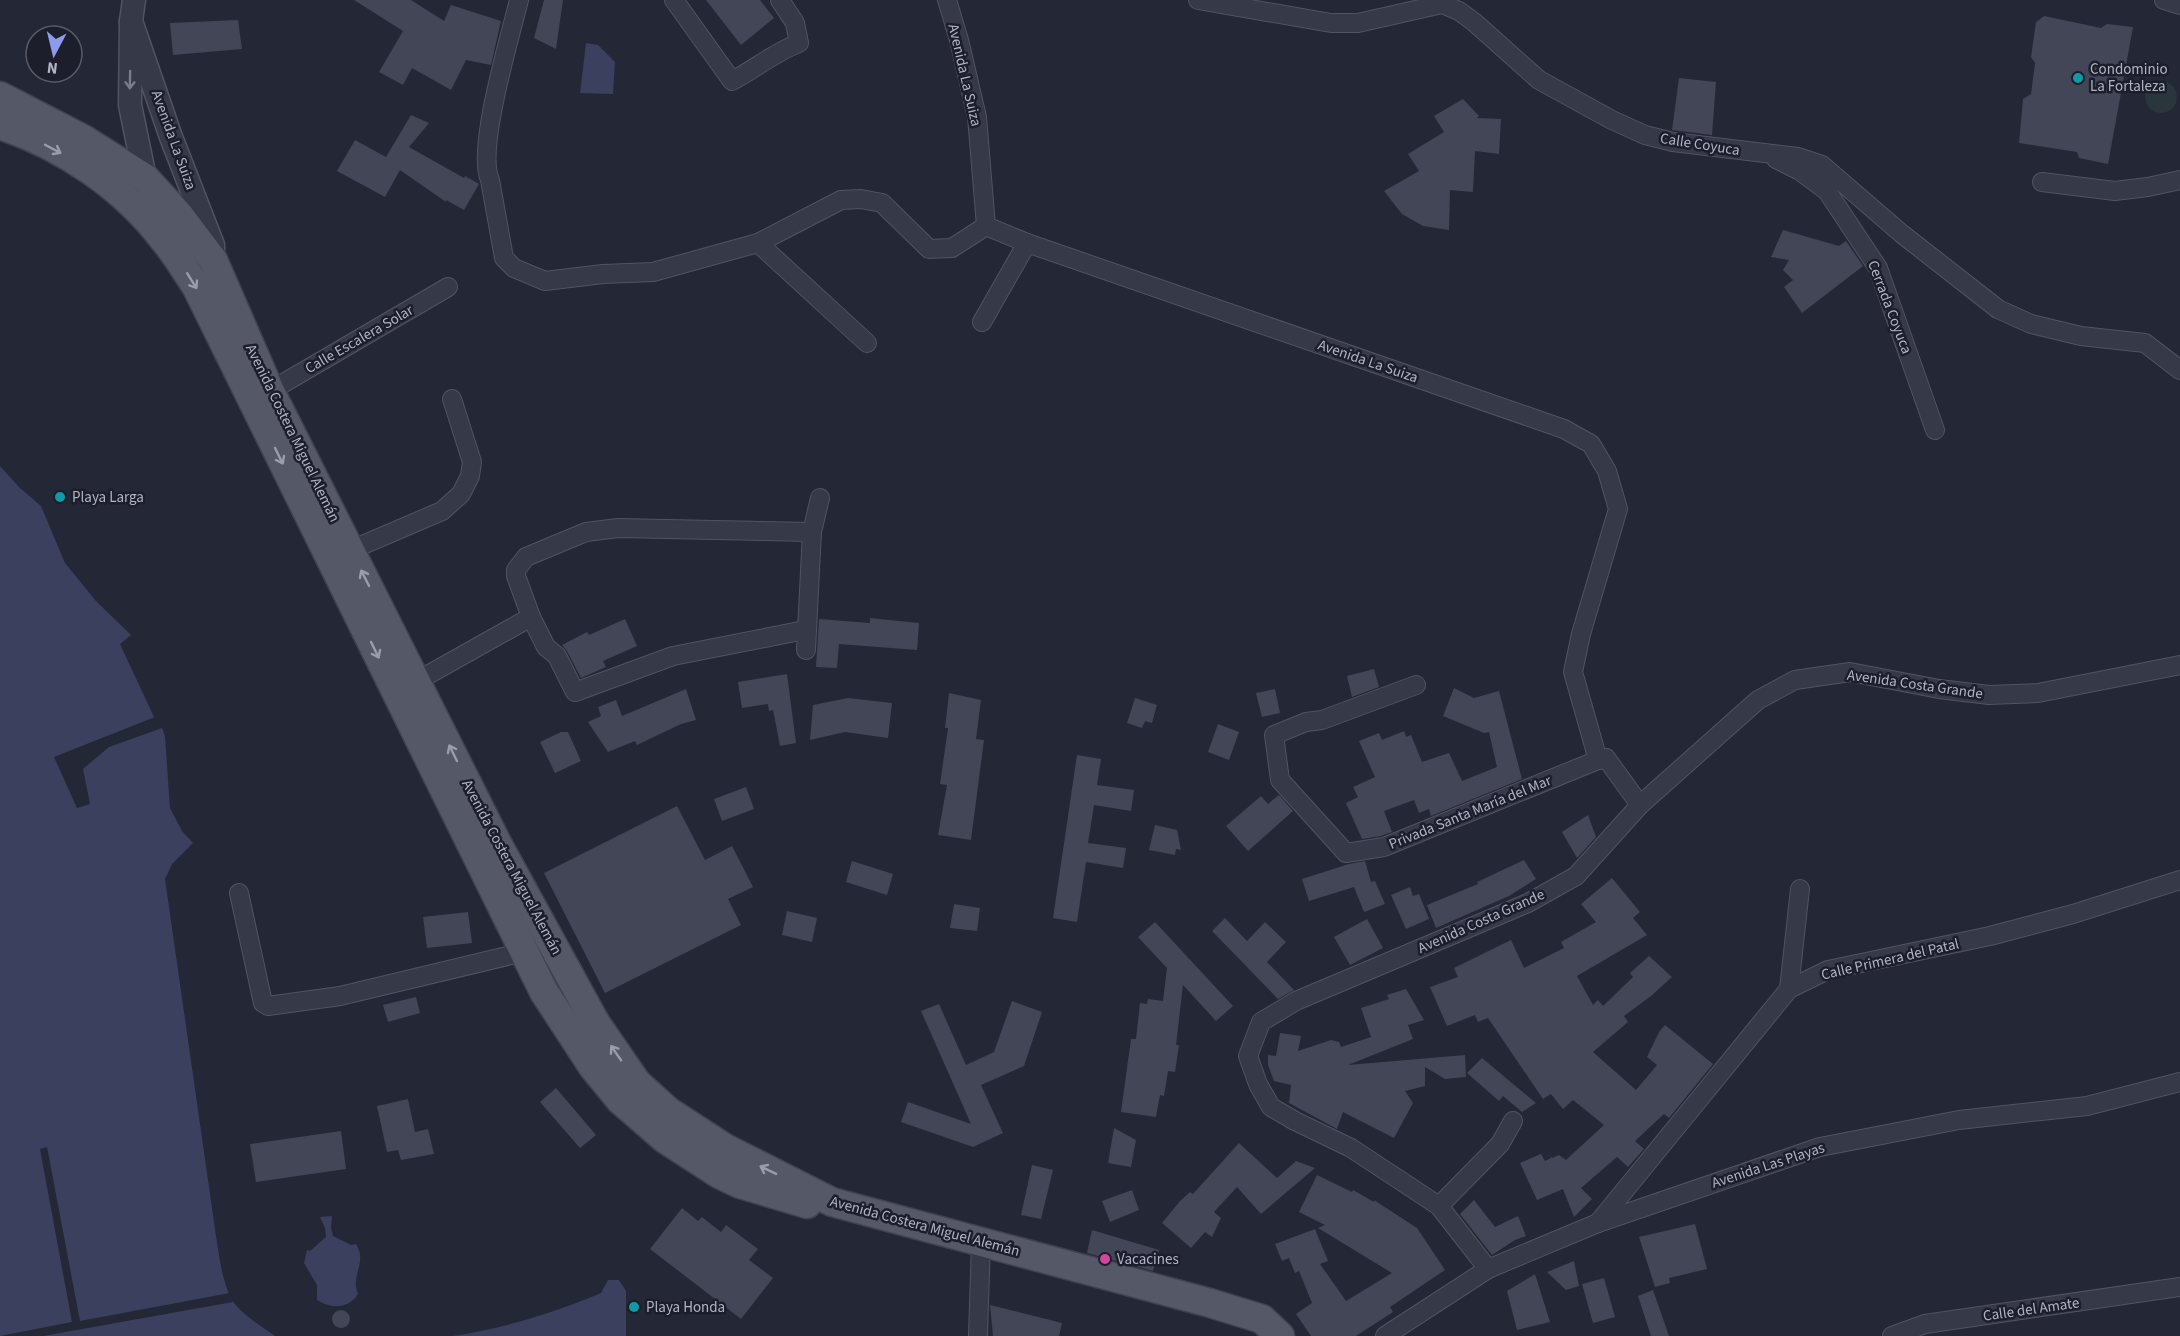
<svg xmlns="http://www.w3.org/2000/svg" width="2180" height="1336" font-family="'Source Sans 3',sans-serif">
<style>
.green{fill:#29363b}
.water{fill:#3a405d}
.pier{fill:#232736}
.building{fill:#424657}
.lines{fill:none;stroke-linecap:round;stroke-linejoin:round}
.minor-casing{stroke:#515461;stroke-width:20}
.tertiary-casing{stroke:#515461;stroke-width:25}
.primary-casing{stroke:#404250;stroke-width:31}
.minor{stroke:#363947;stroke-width:18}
.tertiary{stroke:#363947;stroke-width:22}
.primary{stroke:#545867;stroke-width:28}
.oneway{stroke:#7a7d8b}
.oneway2{stroke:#9a9dac}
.culture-dot{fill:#0f9aa8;stroke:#1c1e2b;stroke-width:2}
.hotel-dot{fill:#d1479c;stroke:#1c1e2b;stroke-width:2}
.labels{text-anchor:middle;stroke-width:5;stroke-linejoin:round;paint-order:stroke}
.poi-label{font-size:15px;fill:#b1b4c3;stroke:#1c1e2b;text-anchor:start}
.street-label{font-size:15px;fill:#b1b4c3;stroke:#1c1e2b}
</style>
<rect width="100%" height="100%" fill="#232736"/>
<circle class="green" cx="2161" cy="97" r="16"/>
<g class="water">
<polygon points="586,43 598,45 615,62 613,94 580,93"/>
<path d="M0 466 19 487 41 506 65 563 96 601 131 635 120 644 154 717 162 728 165 736 170 808 182 831 193 843 172 864 165 879 216 1236C219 1255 223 1289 235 1304 246 1317 261 1326 275 1336H0Z"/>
<path d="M332 1216 331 1228 333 1236 351 1245 356 1244C368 1263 350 1275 358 1294 349 1309 330 1309 317 1300V1285L304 1263 307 1250 310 1251 326 1237 325 1228 320 1217Z"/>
<path d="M608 1280H619L626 1291V1336H453C505 1328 553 1313 601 1293Z"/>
</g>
<g class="pier">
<polygon points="155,717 162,728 109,747 83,769 90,804 77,808 54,757"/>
<polygon points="47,1147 80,1321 230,1293 233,1302 43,1336 0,1336 72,1322 40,1149"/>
</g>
<g class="building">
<polygon points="354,0 411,0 444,21 451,5 501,21 491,65 466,60 451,90 412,68 403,85 379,72 403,31"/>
<polygon points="544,0 563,0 556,49 534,38"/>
<polygon points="706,0 760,0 774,18 741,45"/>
<polygon points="2044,16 2101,28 2107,24 2133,27 2108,164 2079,158 2077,152 2019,143 2023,99 2031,94 2035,63 2031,57 2036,22"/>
<polygon points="238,20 242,49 173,55 170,23"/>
<polygon points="1679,78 1716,82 1712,135 1672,130"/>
<polygon points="1463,99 1479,116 1477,118 1501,119 1499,154 1475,151 1473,192 1450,190 1449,230 1423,226 1402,214 1384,191 1419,171 1408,154 1444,132 1434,116"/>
<polygon points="411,115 429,123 409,147 464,178 465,176 479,184 464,210 446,200 446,202 400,170 385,197 337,171 355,140 386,157"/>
<polygon points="1783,230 1839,246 1846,241 1863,266 1802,313 1784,287 1793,280 1783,270 1789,260 1771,257"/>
<polygon points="870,618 919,623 917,650 839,644 837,668 816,667 819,619 870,623"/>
<polygon points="625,619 637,646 603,661 606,667 581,678 567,651 562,645 587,632 589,635"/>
<polygon points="1374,669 1379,687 1352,697 1347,676"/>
<polygon points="787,674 796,743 780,746 773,710 769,711 768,704 742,708 738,682"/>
<polygon points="1454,688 1474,698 1499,691 1522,779 1431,816 1429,809 1419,813 1414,800 1384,811 1392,832 1381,836 1362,839 1346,803 1358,797 1353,787 1375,777 1359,741 1379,733 1382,740 1404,731 1406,737 1411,735 1422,762 1449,753 1462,781 1497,767 1489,732 1484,733 1443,716"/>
<polygon points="686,689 696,720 681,724 637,745 635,741 608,752 588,722 601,716 598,707 616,700 622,716"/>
<polygon points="1275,689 1280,713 1262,717 1256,693"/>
<polygon points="949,693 981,700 976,739 984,740 971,840 938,835 947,785 940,784 948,728 945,728"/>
<polygon points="848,698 892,703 888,738 845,732 810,740 813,705"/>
<polygon points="1135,698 1157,705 1152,723 1145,721 1142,728 1127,723"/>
<polygon points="1218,724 1239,732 1229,760 1208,752"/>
<polygon points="561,732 568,732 581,761 555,773 540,742"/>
<polygon points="1077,755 1101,759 1097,785 1134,790 1131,811 1094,805 1088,843 1126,848 1123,868 1086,862 1077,922 1053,918"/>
<polygon points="746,787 754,809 722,821 714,799"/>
<polygon points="1279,795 1293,811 1248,851 1226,826 1261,796 1268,804"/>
<polygon points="677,806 705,860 732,846 753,887 728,899 741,925 605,993 544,873"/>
<polygon points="1588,815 1596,837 1577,858 1562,832"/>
<polygon points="1155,825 1177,830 1181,850 1176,849 1175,855 1149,850"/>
<polygon points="1524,860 1536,879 1509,896 1436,928 1427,905 1478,884 1477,882"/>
<polygon points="852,861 893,874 887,895 846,882"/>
<polygon points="1365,861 1371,882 1375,881 1385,904 1364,912 1354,887 1309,901 1302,879 1349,864"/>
<polygon points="1612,878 1640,912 1633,918 1647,935 1577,976 1593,1005 1598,1000 1603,1006 1633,977 1630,973 1649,956 1672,977 1651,996 1624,1016 1628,1022 1593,1052 1636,1090 1657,1065 1647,1057 1659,1032 1665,1025 1713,1064 1669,1118 1664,1114 1635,1141 1644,1149 1628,1167 1617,1157 1581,1188 1592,1199 1574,1217 1563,1189 1537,1200 1520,1163 1541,1154 1545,1161 1551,1158 1550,1156 1552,1158 1559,1155 1566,1160 1604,1125 1573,1100 1563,1109 1551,1094 1543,1099 1488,1018 1478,1022 1475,1015 1447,1026 1430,987 1458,977 1454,968 1511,940 1524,968 1564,948 1561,942 1596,922 1581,904"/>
<polygon points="1410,887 1413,896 1419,894 1429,919 1406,929 1391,895"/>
<polygon points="954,904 980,908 977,931 950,928"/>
<polygon points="787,911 817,918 812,942 782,935"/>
<polygon points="468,912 472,943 427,948 423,917"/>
<polygon points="1225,918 1247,941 1265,922 1286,942 1267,962 1294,990 1278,999 1212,931"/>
<polygon points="1367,919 1383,948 1350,965 1334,937"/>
<polygon points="1155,922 1233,1006 1216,1021 1183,985 1176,1045 1179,1045 1175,1072 1168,1071 1164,1096 1160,1095 1156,1117 1121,1112 1131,1039 1136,1039 1140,1003 1147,1004 1148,999 1163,1001 1167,968 1138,937"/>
<polygon points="1406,989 1424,1020 1408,1025 1413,1039 1348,1065 1465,1055 1466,1077 1445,1079 1425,1067 1425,1086 1405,1091 1413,1103 1394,1138 1343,1112 1337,1129 1289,1103 1291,1085 1274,1081 1268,1065 1268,1055 1276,1056 1280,1033 1301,1036 1298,1051 1331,1040 1339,1042 1341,1047 1371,1037 1361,1008 1389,999 1387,995"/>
<polygon points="416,997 420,1013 388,1022 383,1005"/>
<polygon points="1012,1001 1042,1012 1024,1066 981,1085 1003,1133 973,1147 901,1122 908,1102 971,1124 921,1011 939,1004 966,1065 994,1052"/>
<polygon points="1482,1058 1536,1103 1522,1112 1503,1096 1499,1101 1467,1073"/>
<polygon points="556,1088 596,1135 580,1148 540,1102"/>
<polygon points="408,1099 415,1132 428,1129 434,1154 401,1160 398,1150 387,1152 377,1106"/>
<polygon points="1114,1128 1136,1140 1131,1167 1108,1163"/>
<polygon points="341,1131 346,1169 256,1182 250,1144"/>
<polygon points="1239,1143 1277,1178 1296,1161 1315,1168 1261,1214 1237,1187 1214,1212 1221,1218 1212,1237 1205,1232 1191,1248 1162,1223 1180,1201 1190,1192 1193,1194"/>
<polygon points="1032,1165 1053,1170 1041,1219 1021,1215"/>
<polygon points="1317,1175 1352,1192 1353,1190 1374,1202 1374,1200 1417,1228 1445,1270 1390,1307 1393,1312 1356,1336 1311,1336 1296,1314 1312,1303 1299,1271 1295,1273 1289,1258 1282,1261 1275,1244 1315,1229 1328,1261 1320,1264 1346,1301 1392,1273 1318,1228 1325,1225 1299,1212"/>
<polygon points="1132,1190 1139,1210 1110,1222 1102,1201"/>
<polygon points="1474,1200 1495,1227 1518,1216 1526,1236 1515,1240 1492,1255 1460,1214"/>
<polygon points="682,1208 698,1221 702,1217 721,1232 726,1225 758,1249 749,1260 773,1278 741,1319 650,1249"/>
<polygon points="1695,1224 1707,1269 1669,1278 1670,1283 1655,1287 1639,1237"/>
<polygon points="1092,1230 1159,1250 1153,1271 1087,1253"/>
<polygon points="1574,1261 1579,1286 1566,1290 1547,1272"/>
<polygon points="1535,1274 1550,1322 1517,1330 1507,1291"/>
<polygon points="1604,1278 1615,1317 1593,1323 1582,1284"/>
<polygon points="1653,1290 1669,1336 1651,1336 1638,1296"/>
<polygon points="990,1305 1062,1323 1059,1336 993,1336"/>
<circle cx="341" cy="1319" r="9"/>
</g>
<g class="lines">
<g class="minor-casing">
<g id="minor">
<path d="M519 0C510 37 476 150 490 180L504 258 514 268 545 281 603 274 653 272 758 243 841 200 861 199 882 203 929 249 952 248 986 226"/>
<path d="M674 0 732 81C755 69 775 52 799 43L795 23 780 0"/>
<polyline points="947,0 959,40 977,117 986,226 1027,243 1564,429 1591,444 1607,471 1618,509 1581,634 1573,672 1598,760 1606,758 1640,805"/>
<polyline points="1198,0 1331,23 1358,23 1442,4 1459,11 1474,22 1539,80 1612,120 1645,135 1673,142 1798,157 1822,165 1902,234 1998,309 2031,324 2081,336 2145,343 2180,370"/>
<polyline points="2164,0 2180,5"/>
<polyline points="1776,159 1800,171 1827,191 1878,268 1935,430"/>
<polyline points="2042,182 2115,191 2148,187 2180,180"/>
<polyline points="758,243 867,343"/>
<polyline points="982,322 1027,243"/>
<polyline points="270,391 448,287"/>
<polyline points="351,550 442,511 461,494 470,476 472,462 452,399"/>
<polyline points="805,630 673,656 575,692 557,656 546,647 531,617 516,576 516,570 526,557 586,532 618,528 812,532"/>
<polyline points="806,650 812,532 820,498"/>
<polyline points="417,681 531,617"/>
<polyline points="1416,685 1322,720 1306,722 1274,735 1280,780 1346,853 1384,847 1598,760"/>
<polyline points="239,893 263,1003 268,1006 340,996 524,952"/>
<polyline points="1789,989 1800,889"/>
<polyline points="1439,1206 1500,1144 1513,1121"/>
<polyline points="1598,1223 1789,989 1828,970 1990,936 2073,914 2180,880"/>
<polyline points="1488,1269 1439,1206 1351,1148 1295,1121 1271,1107 1258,1084 1248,1056 1261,1022 1296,1001 1528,903 1576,876 1640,805 1758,700 1795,680 1850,672 1939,689 1989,695 2038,693 2180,665"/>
<polyline points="978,1336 981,1241"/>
<polyline points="1385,1336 1488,1269 1598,1223 1820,1147 1959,1120 2087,1106 2180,1082"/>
<polyline points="1892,1336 1925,1324 2180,1287"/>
</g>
</g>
<g class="tertiary-casing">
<g id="tertiary">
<polyline points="134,0 131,21 130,105 145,178 141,188"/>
<polyline points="131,21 171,137 213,245 213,254"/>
</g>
</g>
<g class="primary-casing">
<g id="primary">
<polyline points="0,96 85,140 145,178 179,215 213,260 270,391 497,843 595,1022 637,1083 668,1111 725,1148 832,1202 1210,1303 1262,1319 1280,1336"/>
<path d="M0 125C63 146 124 187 164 240 176 254 185 270 196 286L544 992 593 1067 620 1100 665 1139 719 1174 740 1184 807 1204"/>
</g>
</g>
<use href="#minor" class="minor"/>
<use href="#tertiary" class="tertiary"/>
<use href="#primary" class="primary"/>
</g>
<defs><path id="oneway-shaft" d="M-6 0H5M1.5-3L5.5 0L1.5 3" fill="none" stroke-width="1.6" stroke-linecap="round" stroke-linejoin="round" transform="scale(1.5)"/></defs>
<use class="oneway" href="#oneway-shaft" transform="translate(130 80) rotate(91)"/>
<g class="oneway2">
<use href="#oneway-shaft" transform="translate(53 149) rotate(28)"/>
<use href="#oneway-shaft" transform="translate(192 281) rotate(58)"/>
<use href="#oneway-shaft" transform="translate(279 456) rotate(64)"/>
<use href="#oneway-shaft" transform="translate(365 578) rotate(-117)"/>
<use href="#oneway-shaft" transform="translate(375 650) rotate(64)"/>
<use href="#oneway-shaft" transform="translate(453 753) rotate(-116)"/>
<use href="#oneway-shaft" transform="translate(616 1053) rotate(-125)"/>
<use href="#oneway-shaft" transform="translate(768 1170) rotate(-154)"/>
</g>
<g class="culture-dot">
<circle cx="2078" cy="78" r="6"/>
<circle cx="60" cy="497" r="6"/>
<circle cx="634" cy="1307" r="6"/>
</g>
<circle class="hotel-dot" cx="1105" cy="1259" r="6"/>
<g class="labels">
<g class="poi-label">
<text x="2090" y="74">Condominio<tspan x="2090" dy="17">La Fortaleza</tspan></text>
<text x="72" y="502">Playa Larga</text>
<text x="1117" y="1264">Vacacines</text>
<text x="646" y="1312">Playa Honda</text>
</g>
<g class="street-label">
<text transform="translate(965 75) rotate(77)" y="5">Avenida La Suiza</text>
<text transform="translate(174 140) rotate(70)" y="5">Avenida La Suiza</text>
<text transform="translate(1700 144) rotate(9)" y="5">Calle Coyuca</text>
<text transform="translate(1890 307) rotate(69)" y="5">Cerrada Coyuca</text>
<text transform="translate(359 339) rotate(-30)" y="5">Calle Escalera Solar</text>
<text transform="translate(1368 361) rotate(19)" y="5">Avenida La Suiza</text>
<text transform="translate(293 433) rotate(64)" y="5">Avenida Costera Miguel Alemán</text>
<text transform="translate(1915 684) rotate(8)" y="5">Avenida Costa Grande</text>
<text transform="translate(1470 812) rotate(-22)" y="5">Privada Santa María del Mar</text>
<text transform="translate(512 867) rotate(62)" y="5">Avenida Costera Miguel Alemán</text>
<text transform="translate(1481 921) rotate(-24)" y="5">Avenida Costa Grande</text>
<text transform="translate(1890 959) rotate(-13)" y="5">Calle Primera del Patal</text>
<text transform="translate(1768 1165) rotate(-18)" y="5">Avenida Las Playas</text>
<text transform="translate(925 1226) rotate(15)" y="5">Avenida Costera Miguel Alemán</text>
<text transform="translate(2031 1309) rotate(-8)" y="5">Calle del Amate</text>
</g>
</g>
<g transform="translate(54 54) rotate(187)"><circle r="28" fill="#1c1e2b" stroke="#585a68" stroke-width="1.5"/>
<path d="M0-4.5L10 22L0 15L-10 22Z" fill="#8e9beb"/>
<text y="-9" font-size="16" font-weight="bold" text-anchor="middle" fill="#b1b4c3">N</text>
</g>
</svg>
